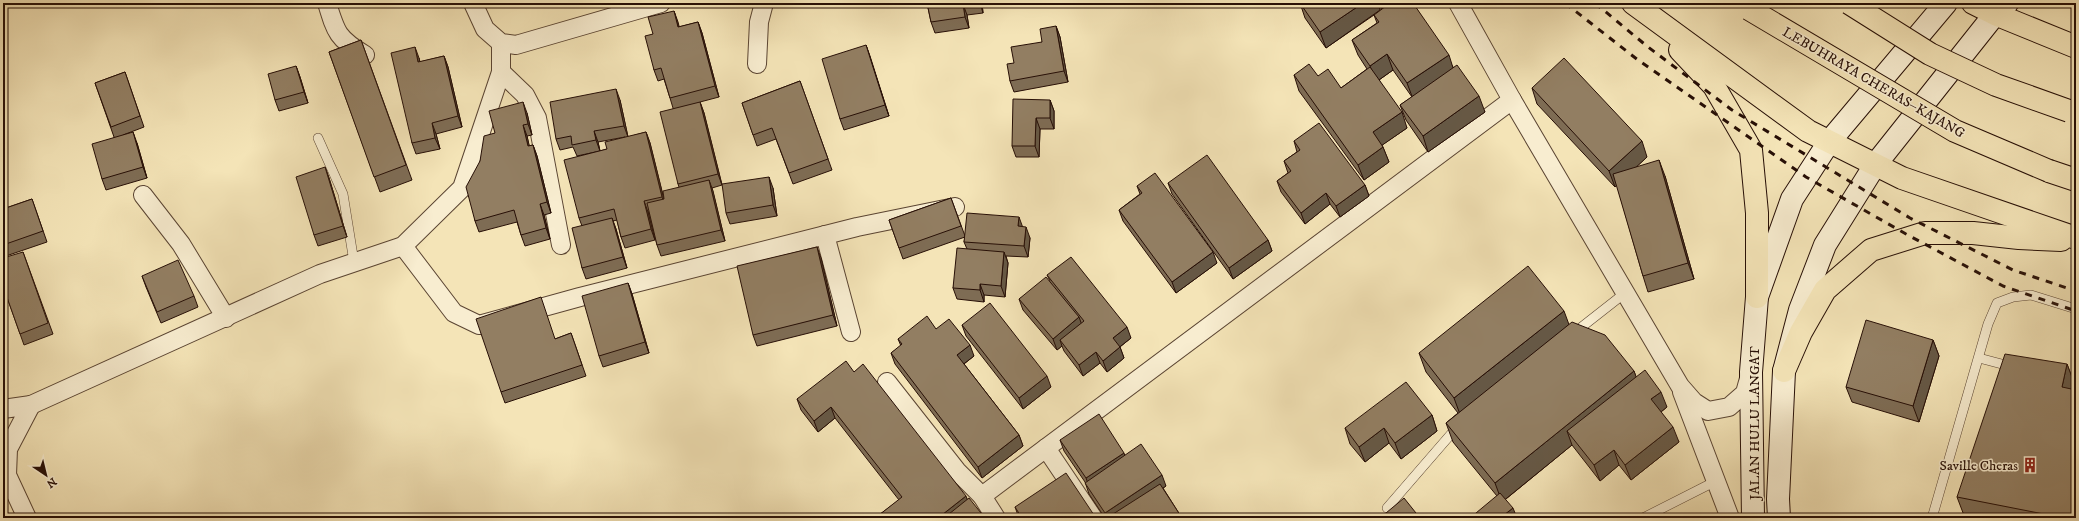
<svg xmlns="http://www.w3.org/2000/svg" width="2079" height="521" font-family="'IM FELL DW Pica',serif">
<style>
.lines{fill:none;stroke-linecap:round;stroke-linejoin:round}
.lane-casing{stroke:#5a4432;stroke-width:10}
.street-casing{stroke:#5a4432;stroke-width:20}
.secondary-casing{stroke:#270f06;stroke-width:24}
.highway-casing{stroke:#270f06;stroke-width:24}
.lane{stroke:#f8edd0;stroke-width:9}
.street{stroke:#f8edd0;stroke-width:18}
.secondary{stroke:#f8edd0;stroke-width:22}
.highway{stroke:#f4e4b7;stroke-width:22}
.rail{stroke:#270f06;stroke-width:3;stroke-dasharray:7 7;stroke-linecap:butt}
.highway-bridge-casing{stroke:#270f06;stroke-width:24;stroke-linecap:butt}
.highway-bridge{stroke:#f4e4b7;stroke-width:22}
.wall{fill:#7e6c54;stroke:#270f06;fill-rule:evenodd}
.shaded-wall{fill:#665845;stroke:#270f06}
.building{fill:#927e62;stroke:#270f06}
.labels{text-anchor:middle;stroke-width:3;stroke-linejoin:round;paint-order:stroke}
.street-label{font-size:14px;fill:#270f06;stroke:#f8edd0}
.poi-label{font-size:14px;fill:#270f06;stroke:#f8edd0;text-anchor:end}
</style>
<rect width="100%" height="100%" fill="#f4e4b7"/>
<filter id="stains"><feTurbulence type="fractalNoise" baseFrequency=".005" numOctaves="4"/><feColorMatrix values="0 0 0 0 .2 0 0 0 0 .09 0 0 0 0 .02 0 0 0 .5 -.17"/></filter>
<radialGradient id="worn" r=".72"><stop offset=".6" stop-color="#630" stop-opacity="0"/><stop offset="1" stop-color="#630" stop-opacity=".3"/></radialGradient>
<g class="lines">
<g class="lane-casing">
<g id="lane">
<polyline points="318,138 343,194 354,262"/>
<polyline points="1574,333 1625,293"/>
<polyline points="1979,358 2013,367"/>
<polyline points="1387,508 1458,426"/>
<polyline points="1643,518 1716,481"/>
<polyline points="1932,518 1988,324 1997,303 2013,297 2031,295 2076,309"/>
</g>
</g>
<g class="street-casing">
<g id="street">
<path d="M327 3C336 33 338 39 365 55"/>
<polyline points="473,3 485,29 501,43 516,45 661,3"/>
<polyline points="1458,3 1512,100 1680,386 1694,402 1708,411 1729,407 1745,393 1750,375"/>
<polyline points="757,64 759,22 764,3"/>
<polyline points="501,72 525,95 537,118 561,245"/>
<polyline points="143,195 181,244 226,318"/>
<polyline points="825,235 851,332"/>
<polyline points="403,246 454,313 479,325 580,297 857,227 955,207"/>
<polyline points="887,382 957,471 982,496"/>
<polyline points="1682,392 1730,518"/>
<polyline points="31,405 320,274 403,246 462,188 501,72 501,43"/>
<polyline points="3,409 31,405 8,449 7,475 27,518"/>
<polyline points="1046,448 1093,518"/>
<polyline points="996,518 982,496 1512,100"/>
</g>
</g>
<g class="secondary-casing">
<g id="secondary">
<polyline points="1753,518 1751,372 1757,297 1792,199 1829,142 1946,3"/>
<polyline points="1779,518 1778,499 1784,371 1800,310 1825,245 1875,165 1995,14 2007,3"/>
</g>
</g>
<g class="highway-casing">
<g id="highway">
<polyline points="1633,3 1808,131 1902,178 2076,238"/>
<polyline points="1973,3 1995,14 2076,47"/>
<polyline points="1680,50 1714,86 1751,150 1757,213 1757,297"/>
<polyline points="2049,171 2076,180"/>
<polyline points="1784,371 1801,332 1825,290 1871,250 1925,233 1973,233 2019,238 2061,240"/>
</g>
</g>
<use href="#lane" class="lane"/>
<use href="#street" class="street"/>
<use href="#secondary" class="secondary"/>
<use href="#highway" class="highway"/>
<g class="rail">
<polyline points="1565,3 1638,60 1806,177 1906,234 2003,286 2076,311"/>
<polyline points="1595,3 1648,47 1732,110 1910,218 2013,270 2076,291"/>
</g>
<g class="highway-bridge-casing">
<g id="highway-bridge">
<polyline points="1849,3 1930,54 1996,85 2069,111"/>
<polyline points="1749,9 1955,131 2049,171"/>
</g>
</g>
<use href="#highway-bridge" class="highway-bridge"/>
</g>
<g class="wall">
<polygon points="927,3 982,3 983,13 967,15 969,28 935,33 931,22"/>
<polygon points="1300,3 1413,3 1453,67 1485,112 1428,152 1406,120 1400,105 1412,97 1393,70 1379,80 1407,128 1382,145 1389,162 1364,180 1299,91 1294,75 1318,76 1341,88 1367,69 1358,55 1352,40 1377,23 1374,15 1326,48 1305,18"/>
<path d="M674 11 679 27 698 22 702 33 719 97 700 102 704 113 722 185 712 188 725 241 661 256 657 245 649 212H648L655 240 625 248 621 237 617 220 613 221 616 229 627 268 586 279 582 268V226L579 218 600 151 577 156 573 147 560 150 556 139 620 100 628 137 646 132 650 143 664 199 679 187 678 184 673 108 670 98 664 79 658 81 654 70 653 34ZM625 137 607 149 600 151 598 142Z"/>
<polygon points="1056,26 1060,37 1068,82 1014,92 1010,81 1014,63 1042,42"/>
<polygon points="361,40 412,180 380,192 329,52"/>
<polygon points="866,45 889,116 844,130 840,119"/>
<polygon points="444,56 448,67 462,127 436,134 440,149 416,154 412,143 419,58 420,62"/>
<polygon points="296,66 300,77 308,103 279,111 275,100"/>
<polygon points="125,72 144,127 123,135 137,143 147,178 106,190 102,179 114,137 95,83"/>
<polygon points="800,81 832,170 793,184 776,139 757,146 742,103"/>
<polygon points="1532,88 1647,157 1636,167 1665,176 1694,279 1648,292 1643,276 1617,185 1615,187 1537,104"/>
<polygon points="1050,100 1054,111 1054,129 1040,129 1039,157 1016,157 1012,146"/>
<polygon points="527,113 532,135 527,136 529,146 533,145 537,156 551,213 544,215 550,239 525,246 521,235 517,222 479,232 475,221 480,161 495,133"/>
<polygon points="1294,141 1365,185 1369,196 1340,217 1330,204 1305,224 1281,192 1277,181 1288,173 1284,161 1297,152"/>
<polygon points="325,167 329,178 347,237 318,246 314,235"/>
<polygon points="1168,183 1268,240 1272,251 1233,279 1172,194"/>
<polygon points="1137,186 1217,263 1176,293 1123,221 1119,210 1140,194"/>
<polygon points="773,188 777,216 730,224 726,213"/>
<polygon points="951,198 965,236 1022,227 1030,238 1028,257 1006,256 1008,263 1005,297 984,295 984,302 957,299 953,288 967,249 964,242 965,237 903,259 889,220"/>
<polygon points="32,199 47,242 3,257 3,209"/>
<polygon points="23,252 53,334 24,345 3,286"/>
<polygon points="821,258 837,326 757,346 753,335"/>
<polygon points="1047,275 1131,338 1120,347 1124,358 1107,372 1100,363 1083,376 1064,351 1062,346 1057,350 1023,310 1019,299 1050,281"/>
<polygon points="142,276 194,296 198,307 161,323 146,287"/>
<polygon points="628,283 632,294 649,353 603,367 599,356"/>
<polygon points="962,325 1051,387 1023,409 966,336"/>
<polygon points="1569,325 1634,371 1636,377 1667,407 1661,412 1679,442 1631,480 1619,465 1600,481 1572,445 1506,499 1497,496 1453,442 1446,423 1458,413 1426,372 1419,353"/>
<polygon points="936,329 974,356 964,364 1019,435 1023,446 982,478 895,364 891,353 901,346 898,339"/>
<polygon points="571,333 586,376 505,403 501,392 555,339"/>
<polygon points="1933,340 1939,356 1919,422 1852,402 1846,387"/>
<polygon points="2067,364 2076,388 2075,390 2076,518 1965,518 1957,497"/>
<polygon points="854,372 968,500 985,518 880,518 879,515 899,500 835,418 818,432 801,410 797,399"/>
<polygon points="1432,415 1437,431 1401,459 1389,443 1365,462 1350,444 1345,428"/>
<polygon points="1060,440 1125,455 1166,486 1163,488 1182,518 1105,518 1089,494 1085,482 1064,451"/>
<polygon points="1015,507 1096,518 1019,518"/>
</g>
<g class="shaded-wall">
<polygon points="980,3 982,3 983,13"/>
<polygon points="1363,3 1378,3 1380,10 1326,48 1320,32"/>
<polygon points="1379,3 1400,3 1384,15"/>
<polygon points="963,4 967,15 969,28 965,17"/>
<polygon points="674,11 678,22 682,38 678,27"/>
<polygon points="698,22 702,33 719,97 715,86"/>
<polygon points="1056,26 1060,37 1068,82 1064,71"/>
<polygon points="866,45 870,56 889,116 885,105"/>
<polygon points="415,47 419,58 422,73 418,62"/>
<polygon points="1387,54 1393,70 1376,82 1370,66"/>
<polygon points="1449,55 1454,71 1413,99 1407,83"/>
<polygon points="444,56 448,67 462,127 458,116"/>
<polygon points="296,66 300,77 308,103 304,92"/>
<polygon points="616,89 620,100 628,137 624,126"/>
<polygon points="1479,96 1485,112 1428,152 1423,136"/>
<polygon points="1050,100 1054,111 1054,129 1050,118"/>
<polygon points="523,102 527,113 532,135 528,124"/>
<polygon points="700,102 704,113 722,185 718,174"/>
<polygon points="1402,112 1407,128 1378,148 1373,132"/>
<polygon points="1036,118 1040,129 1039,157 1035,146"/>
<polygon points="432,123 436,134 440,149 435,138"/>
<polygon points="523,125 527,136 532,157 528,146"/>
<polygon points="594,131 598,142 600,151 596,140"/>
<polygon points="133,132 137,143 147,178 143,167"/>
<polygon points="646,132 650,143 666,208 662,197"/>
<polygon points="1642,141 1647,157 1615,187 1609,171"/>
<polygon points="533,145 537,156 551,213 547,202"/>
<polygon points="1383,147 1389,162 1364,180 1358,165"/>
<polygon points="1659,160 1665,176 1694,279 1688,263"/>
<polygon points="325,167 329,178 347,237 343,226"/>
<polygon points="769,177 773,188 777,216 773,205"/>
<polygon points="709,180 713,191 725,241 721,230"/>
<polygon points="1365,185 1369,196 1340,217 1336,206"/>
<polygon points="1326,193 1330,204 1305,224 1301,213"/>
<polygon points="644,201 648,212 655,240 651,229"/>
<polygon points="540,204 544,215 550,239 546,228"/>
<polygon points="1019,217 1023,228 1018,226"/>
<polygon points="612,218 616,229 627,268 623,257"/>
<polygon points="1026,227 1030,238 1028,257 1024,246"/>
<polygon points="1268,240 1272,251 1233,279 1229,268"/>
<polygon points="817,247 821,258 837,326 833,315"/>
<polygon points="1004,252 1008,263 1005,297 1001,286"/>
<polygon points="1213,252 1217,263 1176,293 1172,282"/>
<polygon points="628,283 632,294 649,353 645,342"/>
<polygon points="980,284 984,295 984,302 980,290"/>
<polygon points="1564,311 1571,330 1461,417 1454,398"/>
<polygon points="1079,317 1083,328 1060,340 1062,346 1057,350 1053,339"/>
<polygon points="1127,327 1131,338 1117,349 1113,338"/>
<polygon points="1933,340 1939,356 1919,422 1913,406"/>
<polygon points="970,345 974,356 961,366 957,355"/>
<polygon points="1120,347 1124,358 1107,372 1103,361"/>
<polygon points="1096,352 1100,363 1083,376 1079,365"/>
<polygon points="2067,364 2076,388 2070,411 2062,387"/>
<polygon points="1634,371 1641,390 1567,431 1572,445 1502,502 1495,483"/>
<polygon points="1047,376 1051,387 1023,409 1019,398"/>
<polygon points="1661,392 1667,407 1657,415 1651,399"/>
<polygon points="831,407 835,418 818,432 814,421"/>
<polygon points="1432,415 1437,431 1401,459 1395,443"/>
<polygon points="1673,427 1679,442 1631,480 1625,465"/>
<polygon points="1384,428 1389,443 1365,462 1359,447"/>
<polygon points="1019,435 1023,446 982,478 978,467"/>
<polygon points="1614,450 1619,465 1600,481 1594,465"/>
<polygon points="1124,453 1128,464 1090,489 1086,478"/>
<polygon points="1162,475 1166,486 1119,518 1110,516 1111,518 1107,518 1105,513"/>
<polygon points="966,496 970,507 956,518 938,518"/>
<polygon points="1513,508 1517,518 1500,518"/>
</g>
<g class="building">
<polygon points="927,3 970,3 963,4 965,17 931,22"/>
<polygon points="1300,3 1363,3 1320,32"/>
<polygon points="1390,3 1413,3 1449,55 1407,83 1387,54 1370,66 1352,40 1379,22 1374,15"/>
<polygon points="674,11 678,27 698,22 715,86 670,98 661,68 654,70 645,36 653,34 648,17"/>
<polygon points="1056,26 1064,71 1010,81 1007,64 1014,63 1011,47 1042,42 1040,29"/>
<polygon points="361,40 406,165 374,177 329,52"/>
<polygon points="866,45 885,105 840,119 822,59"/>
<polygon points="415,47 418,62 444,56 458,116 432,123 435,138 412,143 391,53"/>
<polygon points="1564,58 1642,141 1609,171 1532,88"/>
<polygon points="1309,64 1318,76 1328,69 1341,88 1370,67 1402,112 1373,132 1383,147 1358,165 1294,75"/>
<polygon points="1457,65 1479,96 1423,136 1400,105"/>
<polygon points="296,66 304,92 275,100 268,74"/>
<polygon points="125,72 140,116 111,127 95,83"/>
<polygon points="800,81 828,159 789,173 772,128 753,135 742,103"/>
<polygon points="616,89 624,126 594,131 596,140 572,145 571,136 556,139 550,102"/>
<polygon points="1013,99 1050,100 1050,118 1036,118 1035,146 1012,146"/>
<polygon points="523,102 528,124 523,125 528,146 533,145 547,202 540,204 546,228 521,235 514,210 475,221 466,187 480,161 484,136 495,133 489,111"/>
<polygon points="700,102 718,174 678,184 660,112"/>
<polygon points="1319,123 1365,185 1336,206 1326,193 1301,213 1277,181 1291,171 1284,161 1300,150 1294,141"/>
<polygon points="133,132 143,167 102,179 92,144"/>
<polygon points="646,132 662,197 644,201 651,229 621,237 614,209 579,218 564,160 607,149 605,142"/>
<polygon points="1207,155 1268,240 1229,268 1168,183"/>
<polygon points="1659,160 1688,263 1643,276 1613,174"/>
<polygon points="325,167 343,226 314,235 296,177"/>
<polygon points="1155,173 1213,252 1172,282 1119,210 1142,193 1137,186"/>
<polygon points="769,177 773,205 726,213 722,184"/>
<polygon points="709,180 721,230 657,245 647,203 664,199 663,191"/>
<polygon points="951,198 961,226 899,248 889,220"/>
<polygon points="32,199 43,231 3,245 3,209"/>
<polygon points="967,213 1019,217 1018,226 1026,227 1024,246 964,242"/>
<polygon points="612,218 623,257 582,268 572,228"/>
<polygon points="817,247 833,315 753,335 737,266"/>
<polygon points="957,248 1004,252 1001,286 980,284 980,290 953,288"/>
<polygon points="23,252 48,323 20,334 3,286 3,258"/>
<polygon points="1071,257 1127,327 1113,338 1120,347 1103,361 1096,352 1079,365 1060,340 1084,321 1047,275"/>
<polygon points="178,260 194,296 157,312 142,276"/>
<polygon points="1528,266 1564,311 1454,398 1419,353"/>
<polygon points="1046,277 1079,317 1053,339 1019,299"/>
<polygon points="628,283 645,342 599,356 582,296"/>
<polygon points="541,297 555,339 571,333 582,365 501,392 476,319"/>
<polygon points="990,303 1047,376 1019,398 962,325"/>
<polygon points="927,316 936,329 949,319 970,345 957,355 1019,435 978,467 891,353 902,344 898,339"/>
<polygon points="1866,320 1933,340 1913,406 1846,387"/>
<polygon points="1572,322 1605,335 1634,371 1495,483 1446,423"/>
<polygon points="2005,354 2067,364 2062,387 2076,390 2076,518 2064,518 1957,497"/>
<polygon points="846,361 854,372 863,364 966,496 938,518 881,518 879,515 902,497 831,407 814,421 797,399"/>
<polygon points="1645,370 1661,392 1651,399 1673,427 1625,465 1614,450 1594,465 1567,431"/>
<polygon points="1406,382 1432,415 1395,443 1384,428 1359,447 1345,428"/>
<polygon points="1099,414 1124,453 1086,478 1060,440"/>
<polygon points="1141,444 1162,475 1105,513 1085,483"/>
<polygon points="1066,473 1096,518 1022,518 1015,507"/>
<polygon points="1160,484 1182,518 1111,518 1110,516"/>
<polygon points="1500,493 1513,508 1500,518 1470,518"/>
<polygon points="969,498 985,518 944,518"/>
<polygon points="1404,498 1420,518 1380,518"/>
</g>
<defs>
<g id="building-bare" transform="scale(1.2)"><path d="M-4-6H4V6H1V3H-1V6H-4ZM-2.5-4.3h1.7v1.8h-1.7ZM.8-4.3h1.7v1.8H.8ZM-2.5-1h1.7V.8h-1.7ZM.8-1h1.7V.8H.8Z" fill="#8f2418" stroke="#f8edd0" stroke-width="2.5" paint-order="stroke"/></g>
</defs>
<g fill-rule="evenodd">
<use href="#building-bare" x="2030" y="465"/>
</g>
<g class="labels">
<g class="street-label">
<text transform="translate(1874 82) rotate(30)" y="5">LEBUHRAYA CHERAS–KAJANG</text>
<text transform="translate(1754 423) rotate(-90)" y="5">JALAN HULU LANGAT</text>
</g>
<g class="poi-label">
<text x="2018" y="470">Saville Cheras</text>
</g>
</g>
<rect width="2079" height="521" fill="none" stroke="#f4e4b7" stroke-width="16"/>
<rect x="4" y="4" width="2071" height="513" fill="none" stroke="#270f06" stroke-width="2"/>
<rect x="8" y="8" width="2063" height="505" fill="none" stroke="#270f06"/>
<g transform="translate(46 475) rotate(145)" stroke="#f8edd0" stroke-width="3" paint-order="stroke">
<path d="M0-3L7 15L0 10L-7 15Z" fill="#270f06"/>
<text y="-6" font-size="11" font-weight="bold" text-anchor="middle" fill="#270f06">N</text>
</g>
<rect width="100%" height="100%" filter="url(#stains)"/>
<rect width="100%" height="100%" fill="url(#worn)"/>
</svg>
